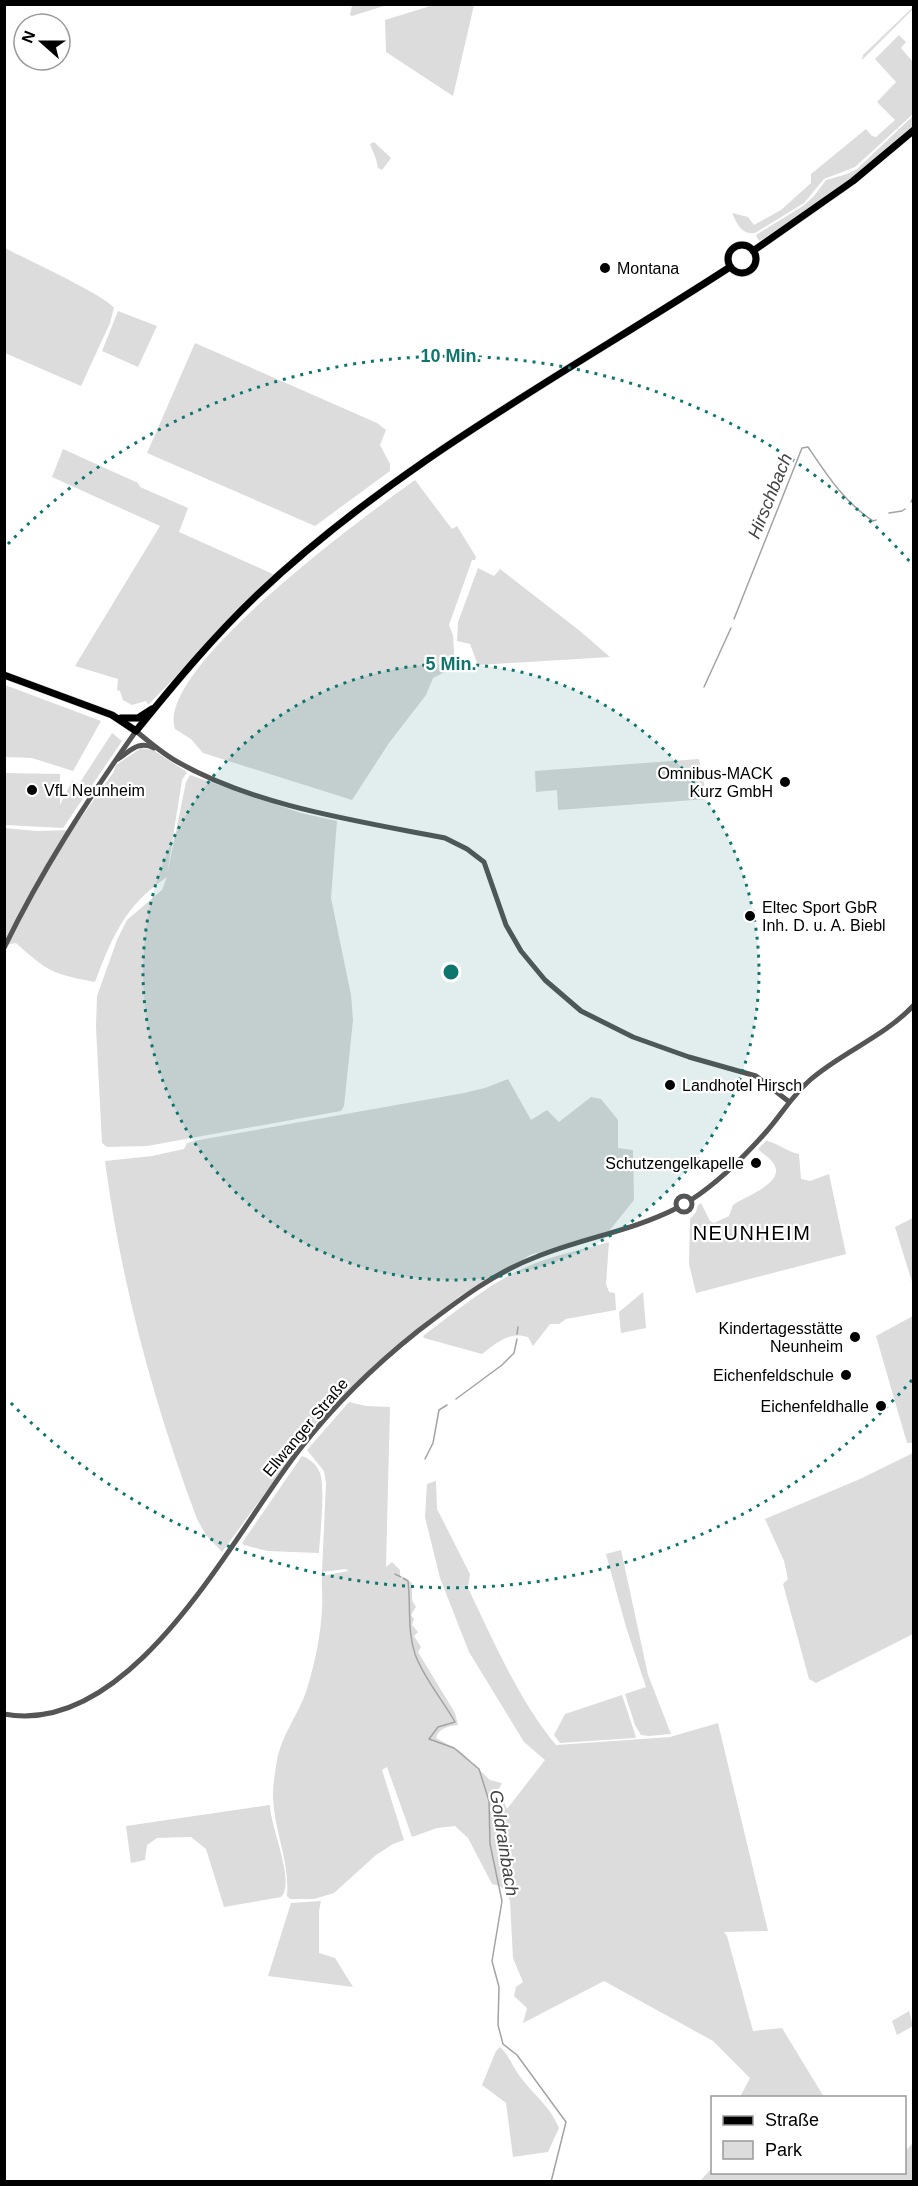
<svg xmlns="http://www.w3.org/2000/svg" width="918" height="2186" font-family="Arial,sans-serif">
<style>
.green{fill:#dcdcdc}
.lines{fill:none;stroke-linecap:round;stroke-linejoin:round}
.stream{stroke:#a3a3a3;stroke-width:1.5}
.major-casing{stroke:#dbdbdb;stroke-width:8}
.minor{stroke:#555;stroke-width:5}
.major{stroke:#000;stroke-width:7}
.ring{fill:none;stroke:#0f766e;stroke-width:3;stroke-dasharray:3 6}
.poi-dot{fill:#000;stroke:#fff;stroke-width:2}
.labels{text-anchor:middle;stroke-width:4.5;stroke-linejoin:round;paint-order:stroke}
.poi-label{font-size:16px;fill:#000;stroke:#fff;text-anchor:end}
.street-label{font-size:16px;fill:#000;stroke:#fff}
.water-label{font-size:18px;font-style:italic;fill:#444;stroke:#fff}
.quarter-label{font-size:20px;letter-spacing:1.5px;fill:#000;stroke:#fff}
.centre{fill:#0f766e;stroke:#fff;stroke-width:3}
.ring-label{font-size:18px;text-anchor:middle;font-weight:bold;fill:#0f766e;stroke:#fff;stroke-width:4.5;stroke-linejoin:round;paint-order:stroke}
</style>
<rect width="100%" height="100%" fill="#fff"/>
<g class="green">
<polygon points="437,4 474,5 453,96 386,52 385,20"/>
<polygon points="352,5 352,4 387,5 352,16 350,15"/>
<polygon points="913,7 913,9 862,60 863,55"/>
<path d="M899 35 906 42 901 48 913 62V114L855 167 824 179 804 203 755 233C741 235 737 223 732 213L748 217 754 225 781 210 811 183V174L866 129 872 136 876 137 895 120 877 102 896 82 875 59Z"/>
<path d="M913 116V127C865 168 815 211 759 241L756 235 803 206 814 196 826 180 847 174 857 169Z"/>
<polygon points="374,142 391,158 382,170 378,168 376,159 370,144"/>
<path d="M5 248C25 259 103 294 114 308L110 323 81 386 5 353Z"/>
<polygon points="118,311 157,326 138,367 102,351"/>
<polygon points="195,343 377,423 386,430 380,445 390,464 390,471 315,526 147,453"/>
<polygon points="63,449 138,483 140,487 188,508 179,532 275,575 148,705 146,701 132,705 123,700 120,691 117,690 118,679 75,666 160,526 52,477"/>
<path d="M415 480 452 529 457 526 476 557 475 560H472L449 625 453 635 455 667 433 678 426 695 389 743 352 800 203 753 191 739 175 729C154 669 369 513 415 480Z"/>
<polygon points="478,568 494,576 500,569 580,631 610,657 478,665 470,644 457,641 458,622"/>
<polygon points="5,685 101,721 73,771 32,758 5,757"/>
<polygon points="112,733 122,741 63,828 5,825 5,773 60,774 60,805 72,781 79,784"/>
<path d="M141 748 153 750 187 772 182 780 167 875 186 782 190 775 301 813 337 821 331 898 351 995 353 1020 344 1106 341 1111 147 1146 107 1147 102 1143 96 1027 97 996 117 940 127 920 162 890 167 877C125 905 112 937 95 982 53 974 48 972 16 943L5 945 4 828 37 831 72 830 113 773 116 765Z"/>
<polygon points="699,759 707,799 558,810 557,790 536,792 535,771"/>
<path d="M508 1079 531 1120 547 1110 559 1122 591 1097 601 1099 618 1120V1148L633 1150 634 1200 609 1231 530 1255 460 1296 418 1329 356 1383 320 1418 222 1552 206 1535 197 1519C154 1404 121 1283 105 1161L152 1156 184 1149 187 1143 199 1140 464 1093 485 1088Z"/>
<path d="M766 1141C777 1142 787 1152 799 1154L801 1179 810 1181 829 1174 846 1254 696 1293 689 1264 690 1219 696 1212 698 1205 701 1203 710 1221 714 1223 729 1216 733 1205C744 1197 783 1184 775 1166 772 1159 763 1154 758 1149Z"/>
<polygon points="913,1218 913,1285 895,1227"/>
<path d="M609 1242 606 1284 609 1292 615 1293 616 1310 566 1319 559 1324H550L533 1346 528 1337C509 1331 497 1343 482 1354L424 1338 423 1336C455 1312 487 1285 524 1268 551 1256 580 1250 609 1242Z"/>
<polygon points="643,1292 646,1328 621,1333 619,1312"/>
<polygon points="913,1316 914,1443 907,1443 876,1336"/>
<path d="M349 1402 366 1406 390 1407 386 1567 392 1562 400 1570V1578L403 1579 405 1578 412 1583V1600L416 1607 411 1615 414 1619 412 1625 418 1632 414 1636 421 1647 418 1652 455 1713 458 1725C448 1726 439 1728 436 1738L460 1751 490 1780 502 1783 493 1800 496 1802H504L507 1809 545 1760 524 1742 469 1652 440 1578 425 1517 427 1484 436 1481 437 1509 470 1574 468 1588C494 1642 518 1699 556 1745L670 1737 718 1723 768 1931 724 1932 727 1936 753 2031 782 2028 824 2097H740L750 2078 713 2041 604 1981 523 2023 527 2008 514 1996 516 1987 523 1982 513 1958 510 1901 507 1893 500 1886 492 1884 468 1838 455 1826 437 1828 412 1837 387 1767 382 1770 404 1840 393 1844 376 1855 334 1893 314 1899H290L287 1896C290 1862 274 1831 273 1797 273 1785 275 1772 277 1760 282 1734 299 1714 307 1689 315 1663 321 1634 322 1608 323 1597 321 1586 322 1576L348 1571 346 1569 322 1572 326 1483 324 1471 307 1450Z"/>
<polygon points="913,1453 913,1634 816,1683 809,1679 783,1584 788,1579 784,1561 765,1519 860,1479"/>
<path d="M302 1456C309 1458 316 1464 319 1471 326 1482 320 1536 319 1553L267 1551 244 1545 242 1543Z"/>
<polygon points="621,1550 648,1675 671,1734 649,1736 641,1735 635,1725 625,1694 646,1687 626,1627 606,1554"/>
<polygon points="622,1695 636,1737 634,1738 560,1743 554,1735 565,1714"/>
<path d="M270 1805C270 1827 296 1882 281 1897L224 1907 206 1849 191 1837 157 1838 147 1845 145 1860 131 1863 126 1826Z"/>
<polygon points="321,1901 319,1911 319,1953 335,1958 353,1987 268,1976 291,1903"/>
<polygon points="909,2011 913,2026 897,2035 892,2021"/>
<path d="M500 2047C509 2055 512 2066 519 2075 533 2095 549 2104 559 2128L548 2152 513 2157 506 2103 482 2085 496 2051Z"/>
<polygon points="913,2143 913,2181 700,2181 712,2168 712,2172 904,2172 905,2151"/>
</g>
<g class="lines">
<g class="stream">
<polyline points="911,502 914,496"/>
<polyline points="889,513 902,511 905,509"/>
<path d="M734 619 802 448 808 447C827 475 844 502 873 521L876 520"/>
<polyline points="704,687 731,628"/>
<polyline points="517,1334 518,1327"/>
<polyline points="456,1399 502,1365 514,1353 517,1339"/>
<polyline points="425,1459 433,1443 439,1410 447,1405"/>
<polyline points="395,1574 401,1577"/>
<path d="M403 1578 408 1581C411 1606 407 1630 415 1654 424 1679 443 1700 455 1722L438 1727 429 1739 454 1748 479 1769 489 1801 490 1844 502 1901 492 1961 499 1987 498 2025 503 2044 517 2055 566 2122 551 2182"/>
</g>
<g class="major-casing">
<g id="major">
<circle cx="742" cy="259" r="14"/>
<polyline points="753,251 853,181 914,130"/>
<path d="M4 675 112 715 136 731C174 684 213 637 257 595 396 463 570 371 730 267"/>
<polyline points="121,718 138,718 152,709"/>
</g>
</g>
<g class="minor">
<path d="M118 759C130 751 139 740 154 748"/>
<path d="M4 948C42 870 86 802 136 731 149 742 162 753 176 761 254 806 358 821 445 838L467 849 484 862 506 925 521 951 545 980 581 1011 633 1037 689 1057 756 1076 788 1101"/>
<circle cx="684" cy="1204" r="8"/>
<path d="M691 1200C720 1181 743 1158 766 1132 782 1114 790 1098 810 1080 842 1052 884 1037 914 1005"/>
<path d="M4 1714C134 1738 234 1532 300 1449 334 1405 374 1366 418 1331 455 1303 493 1273 536 1257 583 1238 632 1231 677 1208"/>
</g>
<use href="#major" class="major"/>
</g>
<circle cx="451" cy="972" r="308" fill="#0f766e" fill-opacity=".12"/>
<g class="ring">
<circle cx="451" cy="972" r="308"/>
<path d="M912 1380A616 616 0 0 1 8 1400M8 544A616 616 0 0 1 912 564"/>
</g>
<g class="poi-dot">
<circle cx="605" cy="268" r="6"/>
<circle cx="785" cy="782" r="6"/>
<circle cx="32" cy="790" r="6"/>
<circle cx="750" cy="916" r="6"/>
<circle cx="670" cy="1085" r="6"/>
<circle cx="756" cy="1163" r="6"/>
<circle cx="855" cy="1337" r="6"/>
<circle cx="846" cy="1375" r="6"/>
<circle cx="881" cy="1406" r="6"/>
</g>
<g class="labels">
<g class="poi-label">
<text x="617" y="274" text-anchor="start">Montana</text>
<text x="773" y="779">Omnibus-MACK<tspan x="773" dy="18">Kurz GmbH</tspan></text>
<text x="44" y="796" text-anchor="start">VfL Neunheim</text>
<text x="762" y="913" text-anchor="start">Eltec Sport GbR<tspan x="762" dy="18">Inh. D. u. A. Biebl</tspan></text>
<text x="682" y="1091" text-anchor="start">Landhotel Hirsch</text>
<text x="744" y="1169">Schutzengelkapelle</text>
<text x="843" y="1334">Kindertagesstätte<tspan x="843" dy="18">Neunheim</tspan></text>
<text x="834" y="1381">Eichenfeldschule</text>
<text x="869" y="1412">Eichenfeldhalle</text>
</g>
<g class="street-label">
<text transform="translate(305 1427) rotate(-50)" y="6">Ellwanger Straße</text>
</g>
<g class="water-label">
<text transform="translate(770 496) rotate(-68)" y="6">Hirschbach</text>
<text transform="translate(504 1843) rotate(81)" y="6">Goldrainbach</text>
</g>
<g class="quarter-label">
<text x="752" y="1240">NEUNHEIM</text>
</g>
</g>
<circle cx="451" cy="972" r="9" class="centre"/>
<g class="ring-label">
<text x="451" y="362">10 Min.</text>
<text x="451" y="670">5 Min.</text>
</g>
<rect width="918" height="2186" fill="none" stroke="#000000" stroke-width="12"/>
<rect x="711" y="2096" width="195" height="78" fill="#ffffff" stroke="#999999" stroke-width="1.5"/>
<rect x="723" y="2116" width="30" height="9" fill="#000000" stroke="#999999" stroke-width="1.5"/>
<text x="765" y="2126" font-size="18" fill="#000000">Straße</text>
<rect x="723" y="2141" width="30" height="18" fill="#dcdcdc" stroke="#999999" stroke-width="1.5"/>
<text x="765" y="2156" font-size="18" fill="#000000">Park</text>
<g transform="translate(42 42) rotate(291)"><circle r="28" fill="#ffffff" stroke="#999999" stroke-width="1.5"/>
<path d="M0-4.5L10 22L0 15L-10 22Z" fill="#000000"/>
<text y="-9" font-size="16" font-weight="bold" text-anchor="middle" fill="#000000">N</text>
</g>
</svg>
